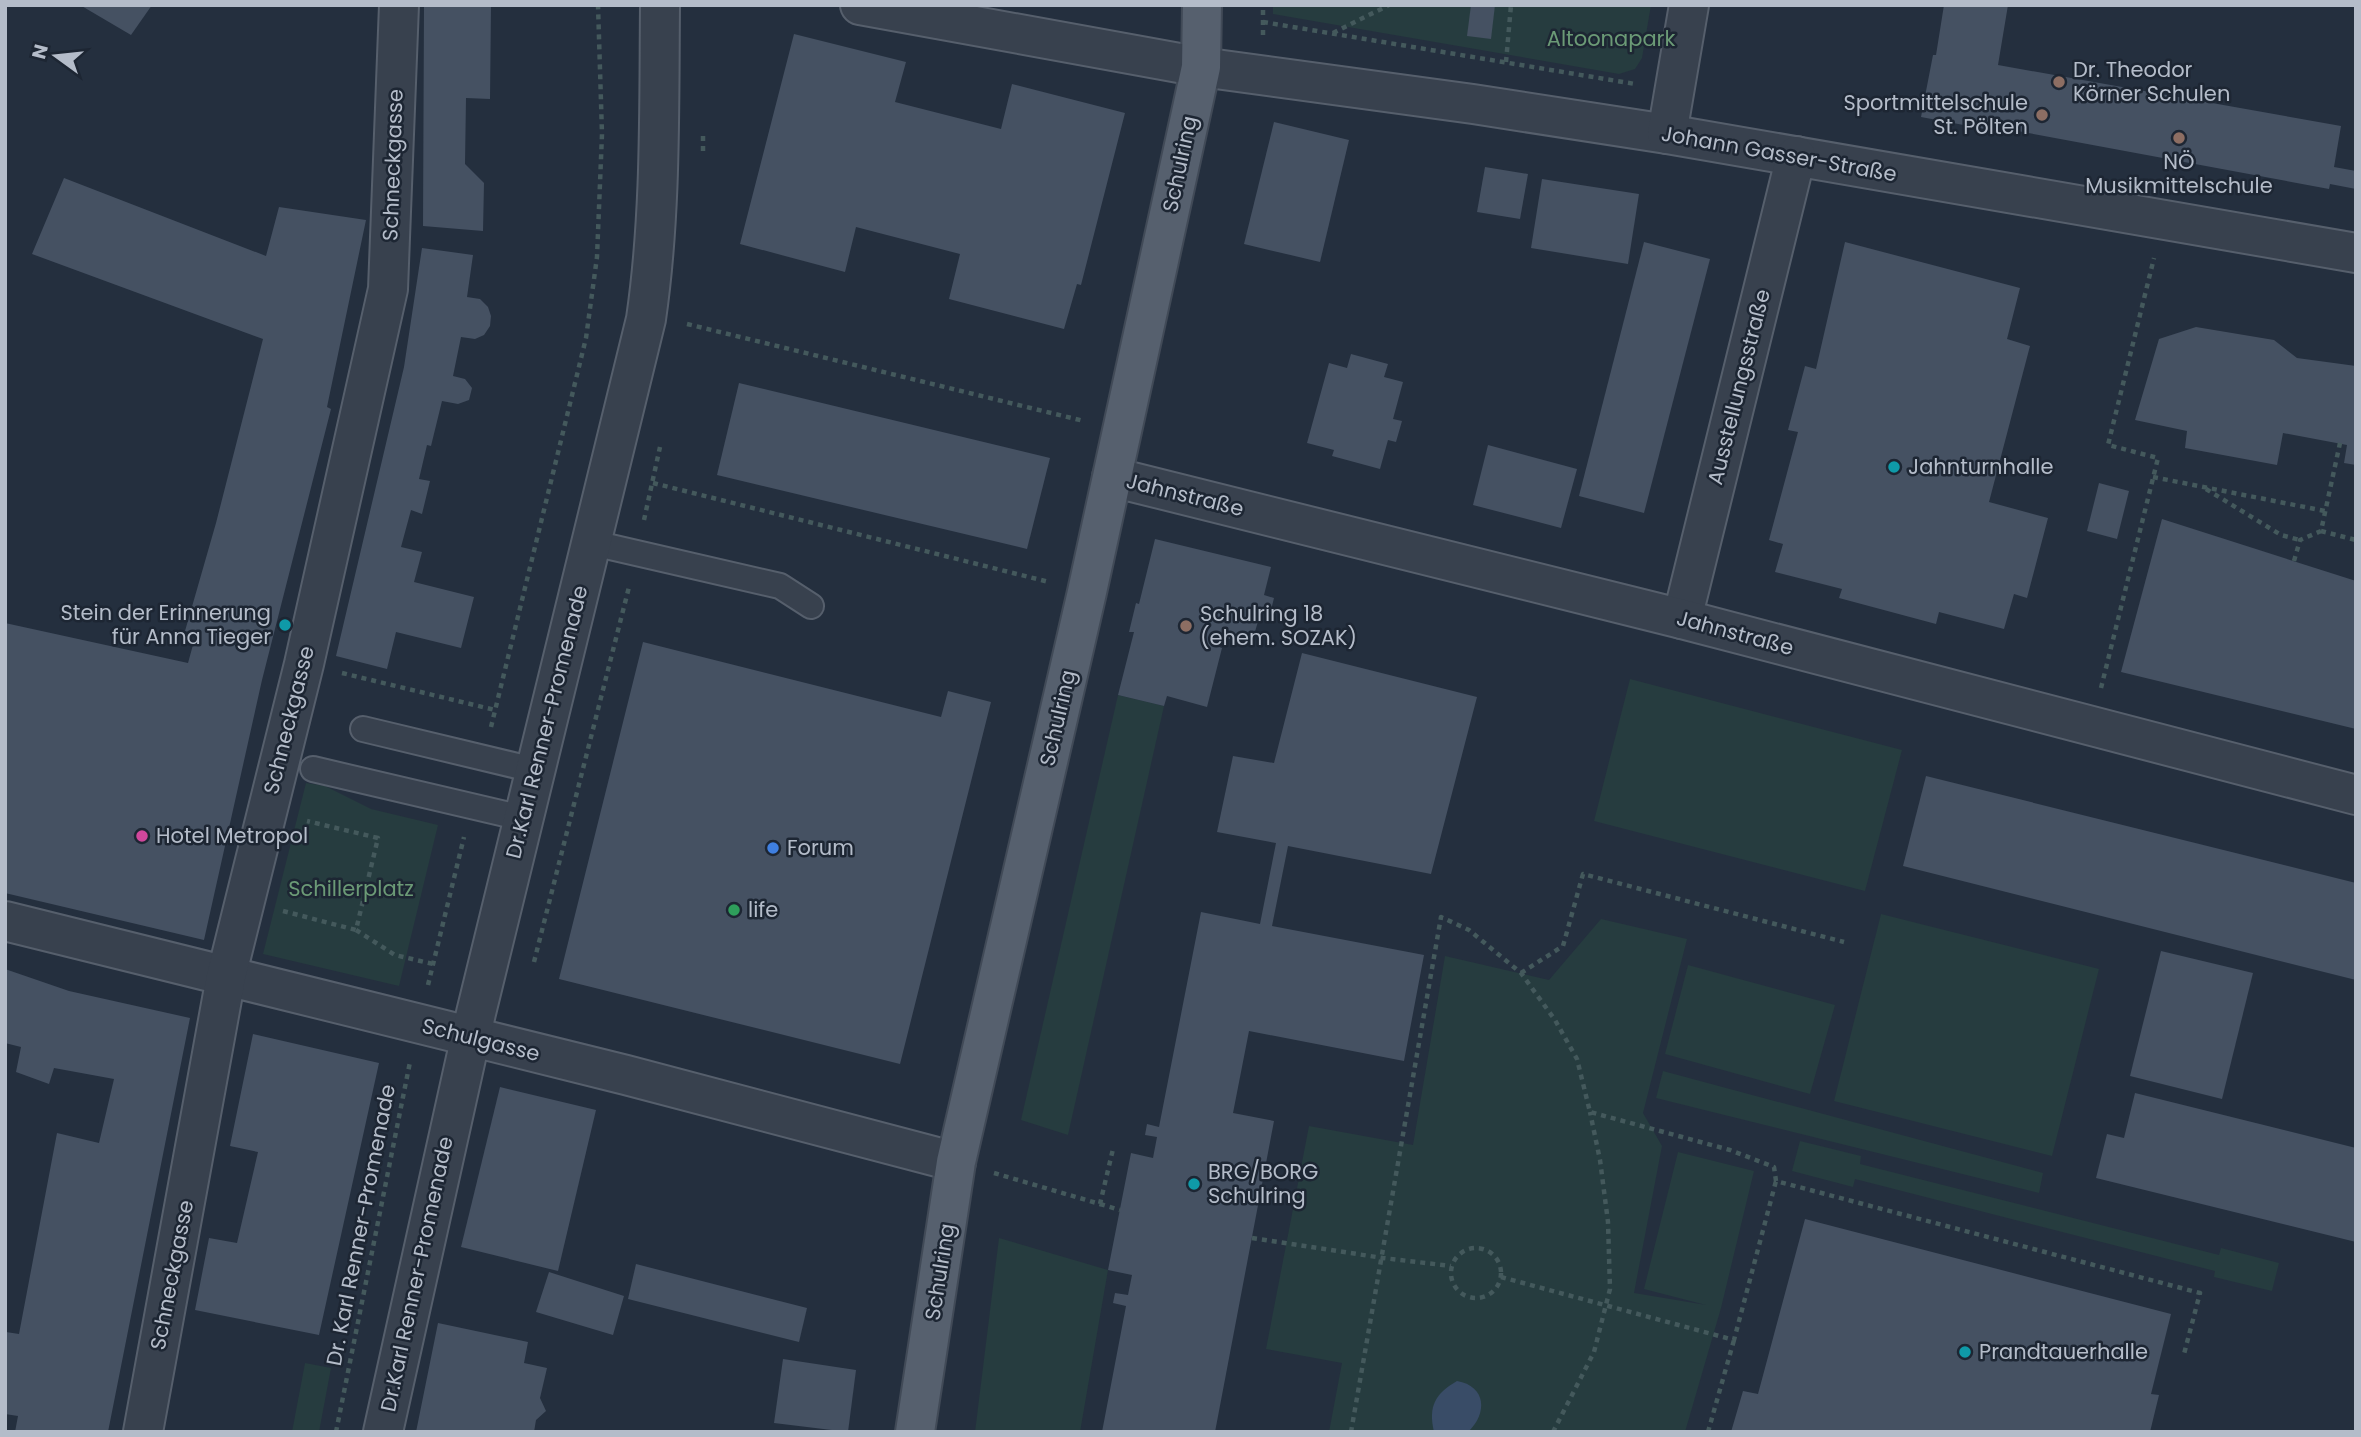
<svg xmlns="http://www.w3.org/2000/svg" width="2361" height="1437" font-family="Poppins,sans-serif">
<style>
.green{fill:#263c3f}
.water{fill:#394c67}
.building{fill:#455162}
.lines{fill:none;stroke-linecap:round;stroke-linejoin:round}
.service-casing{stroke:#565f6c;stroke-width:28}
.minor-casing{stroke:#565f6c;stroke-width:42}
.tertiary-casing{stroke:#565f6c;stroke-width:42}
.primary-casing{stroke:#414a57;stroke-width:42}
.path{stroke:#44595c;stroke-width:4.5;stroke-dasharray:5 5;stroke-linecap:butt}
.service{stroke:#38414e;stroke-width:24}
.minor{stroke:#38414e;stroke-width:38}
.tertiary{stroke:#38414e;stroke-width:38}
.primary{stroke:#56606e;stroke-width:38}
.education-dot{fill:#8d6e63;stroke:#1d2633;stroke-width:2.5}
.culture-dot{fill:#0f9aa8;stroke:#1d2633;stroke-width:2.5}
.hotel-dot{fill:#d1479c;stroke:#1d2633;stroke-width:2.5}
.shop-dot{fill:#3f7fe0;stroke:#1d2633;stroke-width:2.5}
.leisure-dot{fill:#2e9e5b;stroke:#1d2633;stroke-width:2.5}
.labels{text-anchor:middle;stroke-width:5;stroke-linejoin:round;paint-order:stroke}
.park-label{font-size:21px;fill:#6b9a76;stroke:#1d2633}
.poi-label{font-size:21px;fill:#b4bcc9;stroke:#1d2633;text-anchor:start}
.street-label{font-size:21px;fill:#b4bcc9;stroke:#1d2633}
</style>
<rect width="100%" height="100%" fill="#242f3e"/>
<g class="green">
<polygon points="1273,5 1651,5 1642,58 1635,69 1619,74 1273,14"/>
<polygon points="1630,679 1902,750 1865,891 1594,821"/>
<polygon points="1118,695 1164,706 1068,1135 1021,1120"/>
<polygon points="306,783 325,786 371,809 438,825 399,986 263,954"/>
<polygon points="1881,914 2099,969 2052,1156 1834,1101"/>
<polygon points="1601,919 1687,939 1643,1113 1662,1146 1634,1293 1706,1305 1644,1289 1678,1152 1754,1171 1721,1308 1685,1432 1329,1432 1342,1363 1266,1349 1309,1126 1413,1145 1445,956 1549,980"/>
<polygon points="1688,965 1835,1005 1810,1094 1665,1054"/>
<polygon points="1663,1071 2043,1173 2039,1193 1656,1098"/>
<polygon points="1800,1141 1861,1156 1860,1164 2219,1255 2221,1248 2279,1263 2272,1291 2214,1277 2215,1271 1855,1179 1853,1187 1792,1171"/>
<polygon points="999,1238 1108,1270 1080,1432 975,1432"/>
<polygon points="305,1363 331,1368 319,1432 292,1432"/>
</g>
<path class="water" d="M1457 1381C1486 1386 1488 1413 1468 1432H1434C1428 1406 1435 1394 1457 1381Z"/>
<g class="building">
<polygon points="80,5 152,5 131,35"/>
<polygon points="424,5 491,5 490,99 466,98 465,164 484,183 483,231 423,226"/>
<polygon points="1471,5 1495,5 1491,39 1467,36"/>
<polygon points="1944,5 2008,5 1998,65 2341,126 2334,167 2356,171 2356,189 2330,184 2329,189 1985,125 1985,129 1921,117 1933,55 1936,55"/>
<polygon points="794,34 906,62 895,102 1001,129 1012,84 1125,113 1081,285 1077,284 1064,329 949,299 960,254 856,227 845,272 740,244"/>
<polygon points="1274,122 1349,140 1320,262 1244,244"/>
<polygon points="1485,167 1528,174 1520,219 1477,212"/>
<polygon points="64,178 266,256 279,207 366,220 327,407 331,409 262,680 204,940 5,893 5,623 188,663 196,634 185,631 216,523 263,339 32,254"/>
<polygon points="1542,179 1639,194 1628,264 1531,248"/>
<polygon points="1644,242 1710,259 1644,513 1579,496"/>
<polygon points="1845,242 2020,288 2007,339 2030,346 1989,502 2048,518 2027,598 2014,594 2004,629 1939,612 1936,624 1839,598 1842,589 1775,572 1783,544 1769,540 1798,432 1788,430 1805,366 1816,369"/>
<polygon points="422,248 473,255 467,297 480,299 488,307 491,316 490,326 484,335 475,339 461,337 453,376 465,379 472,388 469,400 458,404 442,401 431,446 427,445 419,479 430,481 422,514 411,510 401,547 422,552 414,582 474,597 461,648 396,632 387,669 336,656 404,367"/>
<polygon points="2196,327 2274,340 2297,358 2356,366 2356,465 2344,463 2347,445 2283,433 2277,465 2185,448 2187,431 2135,420 2159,339"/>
<polygon points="1351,354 1388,364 1384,377 1403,382 1393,419 1402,421 1396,442 1388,440 1380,469 1332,456 1334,450 1307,443 1329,363 1347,368"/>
<polygon points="739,383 1050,458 1027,549 717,475"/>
<polygon points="1488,445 1577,469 1561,528 1473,505"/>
<polygon points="2099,483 2129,491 2117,539 2087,531"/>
<polygon points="2162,519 2356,581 2356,729 2121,672"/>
<polygon points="1155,539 1271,567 1264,595 1274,598 1271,610 1262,608 1254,635 1250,634 1248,643 1221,637 1219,647 1222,648 1207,707 1167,696 1164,706 1118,695 1134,632 1129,632 1136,603 1139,604"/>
<polygon points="643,642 941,717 948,691 991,702 900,1064 559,979"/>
<polygon points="1302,653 1477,697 1431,874 1288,846 1272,926 1424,955 1404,1061 1249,1031 1233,1113 1274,1121 1215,1432 1102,1432 1126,1306 1113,1303 1115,1293 1128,1295 1132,1275 1108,1270 1131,1153 1153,1158 1157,1137 1145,1135 1147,1124 1159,1127 1201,912 1260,924 1276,843 1217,832 1233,756 1274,763"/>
<polygon points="1926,776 2356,883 2356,980 1903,866"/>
<polygon points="2161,951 2253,973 2222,1099 2130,1076"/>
<polygon points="5,969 69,991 190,1018 108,1432 15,1432 18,1416 5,1414 5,1338 6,1332 19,1334 57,1133 99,1143 114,1079 54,1068 49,1084 16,1072 21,1047 5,1043"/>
<polygon points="253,1034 379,1063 319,1335 195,1310 209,1238 237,1243 258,1152 230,1146"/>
<polygon points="500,1087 596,1110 558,1271 461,1247"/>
<polygon points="2135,1093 2356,1148 2356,1242 2096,1178 2107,1134 2124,1138"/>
<polygon points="1805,1219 2171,1314 2151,1394 2159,1395 2150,1432 1731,1432 1743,1391 1758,1394"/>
<polygon points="636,1264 807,1308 799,1342 628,1299"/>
<polygon points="549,1272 624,1296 613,1335 536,1312"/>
<polygon points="438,1323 528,1342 524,1363 547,1368 540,1398 546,1411 536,1420 534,1432 416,1432"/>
<polygon points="783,1359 856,1370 848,1432 774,1423"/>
</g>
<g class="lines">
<g class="service-casing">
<g id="service">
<polyline points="593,543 780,586 811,606"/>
<polyline points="363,729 534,770"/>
<polyline points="313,769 522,818"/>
</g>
</g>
<g class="minor-casing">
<g id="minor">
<polyline points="860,5 1201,67 1473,104 1667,134 2356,253"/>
<polyline points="1667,134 1689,5"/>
<polyline points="1682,619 1796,156"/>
<polyline points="5,921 626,1075 956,1162"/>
<polyline points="143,1432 226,977 304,664 388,289 399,5"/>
<path d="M383 1432 476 1013 646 319C661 216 659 110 660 5"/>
</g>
</g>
<g class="tertiary-casing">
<polyline id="tertiary" points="1112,477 1682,619 2356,795"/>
</g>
<g class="primary-casing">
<polyline id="primary" points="915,1432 956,1162 1087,592 1201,67 1202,5"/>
</g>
<g class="path">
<polyline points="1263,22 1635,84"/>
<polyline points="1333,33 1389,5"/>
<polyline points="1263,35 1263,5"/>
<polyline points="1506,62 1511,5"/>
<polyline points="703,151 703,132"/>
<polyline points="687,324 1084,421"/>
<polyline points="2153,477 2325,511"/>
<polyline points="653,483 1049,582"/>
<polyline points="2206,489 2281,535 2300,540"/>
<polyline points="644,520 660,447"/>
<polyline points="2321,531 2356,540"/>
<polyline points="2294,561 2300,540 2321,531 2340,443"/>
<polyline points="342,673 495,710"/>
<polyline points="2101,688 2158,458 2108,445 2154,258"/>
<polyline points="491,727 586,338 597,257 602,134 598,5"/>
<polyline points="283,911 356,930 378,838 307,821"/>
<polyline points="356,930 395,955 433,964"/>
<polyline points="534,962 629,587"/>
<polyline points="1521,973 1563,946 1583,874 1844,942"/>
<polyline points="428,985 464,837"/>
<polyline points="994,1173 1100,1204 1113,1149"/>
<polyline points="1100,1204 1120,1210"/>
<polyline points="1252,1238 1383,1258 1451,1266"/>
<circle cx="1476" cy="1273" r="25"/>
<polyline points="1501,1277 1734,1340 1776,1181"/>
<polyline points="336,1432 410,1062"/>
<polyline points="1351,1432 1441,917 1469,930 1521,973 1555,1020 1577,1059 1590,1112 1730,1150 1774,1167 1776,1181 2200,1293 2184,1354"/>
<polyline points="1553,1432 1594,1352 1610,1289 1608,1222 1600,1160 1590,1112"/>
<polyline points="1708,1432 1734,1340"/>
</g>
<use href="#service" class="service"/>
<use href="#minor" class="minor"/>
<use href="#tertiary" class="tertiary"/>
<use href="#primary" class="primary"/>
</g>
<g class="education-dot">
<circle cx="2059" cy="82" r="7"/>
<circle cx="2042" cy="115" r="7"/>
<circle cx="2179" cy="138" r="7"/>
<circle cx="1186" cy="626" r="7"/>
</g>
<g class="culture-dot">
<circle cx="1894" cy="467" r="7"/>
<circle cx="285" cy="625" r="7"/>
<circle cx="1194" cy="1184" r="7"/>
<circle cx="1965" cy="1352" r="7"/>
</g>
<circle class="hotel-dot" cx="142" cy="836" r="7"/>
<circle class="shop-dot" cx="773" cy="848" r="7"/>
<circle class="leisure-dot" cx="734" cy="910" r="7"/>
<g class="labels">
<g class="park-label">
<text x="1611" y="46">Altoonapark</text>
<text x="351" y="896">Schillerplatz</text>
</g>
<g class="poi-label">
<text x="2073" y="77">Dr. Theodor<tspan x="2073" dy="24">Körner Schulen</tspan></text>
<text x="2028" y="110" text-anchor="end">Sportmittelschule<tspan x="2028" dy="24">St. Pölten</tspan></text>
<text x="2179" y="169" text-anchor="middle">NÖ<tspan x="2179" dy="24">Musikmittelschule</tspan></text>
<text x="1908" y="474">Jahnturnhalle</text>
<text x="271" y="620" text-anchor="end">Stein der Erinnerung<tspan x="271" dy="24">für Anna Tieger</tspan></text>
<text x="1200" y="621">Schulring 18<tspan x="1200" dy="24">(ehem. SOZAK)</tspan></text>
<text x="156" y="843">Hotel Metropol</text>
<text x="787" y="855">Forum</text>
<text x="748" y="917">life</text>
<text x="1208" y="1179">BRG/BORG<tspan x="1208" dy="24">Schulring</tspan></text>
<text x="1979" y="1359">Prandtauerhalle</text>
</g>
<g class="street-label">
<text transform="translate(1779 154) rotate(10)" y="7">Johann Gasser-Straße</text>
<text transform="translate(1180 164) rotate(-78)" y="7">Schulring</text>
<text transform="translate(393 165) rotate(-88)" y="7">Schneckgasse</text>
<text transform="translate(1739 387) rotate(-76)" y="7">Ausstellungsstraße</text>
<text transform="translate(1185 495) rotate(14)" y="7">Jahnstraße</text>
<text transform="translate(1735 633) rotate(15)" y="7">Jahnstraße</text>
<text transform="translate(1058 718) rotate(-77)" y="7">Schulring</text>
<text transform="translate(289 720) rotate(-76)" y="7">Schneckgasse</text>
<text transform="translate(547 722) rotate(-76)" y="7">Dr.Karl Renner-Promenade</text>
<text transform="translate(481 1040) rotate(14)" y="7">Schulgasse</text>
<text transform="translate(361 1225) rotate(-79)" y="7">Dr. Karl Renner-Promenade</text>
<text transform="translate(940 1272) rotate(-81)" y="7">Schulring</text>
<text transform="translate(417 1274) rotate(-78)" y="7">Dr.Karl Renner-Promenade</text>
<text transform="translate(172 1275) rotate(-79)" y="7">Schneckgasse</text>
</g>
</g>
<rect width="2361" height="1437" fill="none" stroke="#b4bcc9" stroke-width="14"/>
<g transform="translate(56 56) rotate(285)" stroke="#1d2633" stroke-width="5" paint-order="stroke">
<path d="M0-5L12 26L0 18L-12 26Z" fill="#b4bcc9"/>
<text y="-10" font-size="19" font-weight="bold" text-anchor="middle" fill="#b4bcc9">N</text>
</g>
</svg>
